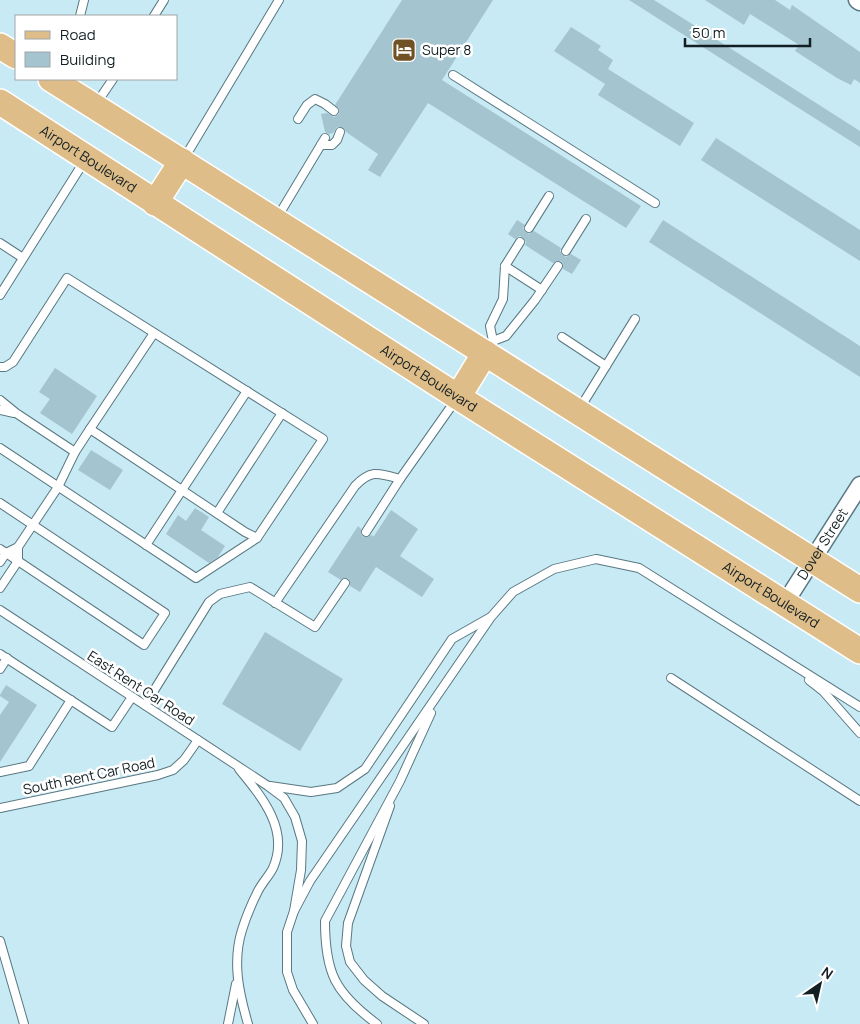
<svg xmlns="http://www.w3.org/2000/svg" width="860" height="1024" font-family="Manrope,sans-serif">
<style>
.building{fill:#a4c5d0}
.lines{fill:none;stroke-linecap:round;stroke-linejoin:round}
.service-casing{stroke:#597881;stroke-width:10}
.minor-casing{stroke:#597881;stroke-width:19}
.primary-casing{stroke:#fff;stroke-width:28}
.service{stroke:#fff;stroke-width:8}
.minor{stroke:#fff;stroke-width:16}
.primary{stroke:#dfbd89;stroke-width:25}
.labels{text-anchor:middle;stroke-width:5;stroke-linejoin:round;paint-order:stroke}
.poi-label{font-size:14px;fill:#121f23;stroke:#fff;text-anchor:start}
.street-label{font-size:14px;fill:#121f23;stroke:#fff}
</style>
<rect width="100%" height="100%" fill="#c8eaf5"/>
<g class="building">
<polygon points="402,0 493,0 442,80 641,206 626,228 428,103 380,177 368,170 378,154 346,132 342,127 337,127 333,133 329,134 325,132 321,114 327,113 334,117 339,114 339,109 335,105"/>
<polygon points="629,0 654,0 681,17 860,131 860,147"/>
<polygon points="705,0 775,0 790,10 792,5 860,52 860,83 854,79 851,85 837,78 795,51 799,45 750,14 744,25"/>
<polygon points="571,27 601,46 598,50 613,60 608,69 694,123 680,146 598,95 605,84 554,51"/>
<polygon points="716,138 860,230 860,261 701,160"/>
<polygon points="517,220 525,225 523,228 526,232 529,234 534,231 561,248 560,251 563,255 566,257 571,254 581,260 572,274 563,269 563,264 561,261 556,261 553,263 525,245 526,242 523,238 520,236 515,239 508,234"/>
<polygon points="663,220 860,346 860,377 649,242"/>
<polygon points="55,368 97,396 72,434 40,413 50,399 39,392"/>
<polygon points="91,450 123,470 110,490 78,470"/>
<polygon points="195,508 209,517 201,530 225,546 218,557 209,563 166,534 178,515 186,521"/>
<polygon points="391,510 418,529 400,556 434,579 422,597 376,567 360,592 350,586 350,581 348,578 343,578 341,580 328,572 358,526 361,529 361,534 363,537 368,537 371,535 374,536"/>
<polygon points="265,632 343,679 300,751 222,704"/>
<polygon points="6,685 37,705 0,762 0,715 9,702 0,696 0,695"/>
</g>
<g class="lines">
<g class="service-casing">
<g id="service">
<polyline points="80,16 84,0"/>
<polyline points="154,16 164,0"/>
<polyline points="453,75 655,203"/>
<polyline points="96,104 113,79"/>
<polyline points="298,119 307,105 315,99 325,104 334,111"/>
<polyline points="321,145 332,145 337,140 340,132"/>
<polyline points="185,157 279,0"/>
<polyline points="277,218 325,138"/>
<polyline points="529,228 549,196"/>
<polyline points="0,243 23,258"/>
<polyline points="566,251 586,219"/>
<polyline points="505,266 542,290"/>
<polyline points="0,295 85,160"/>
<polyline points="562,337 606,366"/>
<polyline points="493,341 490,326 503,299 505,266 520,242"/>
<polyline points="487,351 493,341 506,336 535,300 558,266"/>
<polyline points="0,367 5,367 13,362 67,278 323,439 257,538 245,532 90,429 75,452 16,413 0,400"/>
<polyline points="580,408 635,319"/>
<polyline points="0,410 14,413"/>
<polyline points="90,429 154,333"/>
<polyline points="0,448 196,578 257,538"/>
<polyline points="0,503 165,613 144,645 0,549"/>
<polyline points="217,513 282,413"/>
<polyline points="366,532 400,479"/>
<polyline points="146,545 247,391"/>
<polyline points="0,562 6,553 18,547 58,487 75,452"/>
<polyline points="0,588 18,561 18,547"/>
<path d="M275 603 355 486C371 469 379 473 400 479L455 401"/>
<polyline points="0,610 268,786 284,798 295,817 302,841 301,870 294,911 287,932 287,972 293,990 313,1024"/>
<polyline points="0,654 112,727 132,697"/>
<polyline points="0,669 7,658"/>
<polyline points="671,678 860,801"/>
<polyline points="809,680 823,691 860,733"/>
<polyline points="145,705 209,602 220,594 250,587 315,627 345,583"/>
<path d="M239 769C262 797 290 830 273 868 269 876 262 883 258 891 252 903 246 917 242 930 232 962 239 993 248 1024"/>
<polyline points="0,772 29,766 71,700"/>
<polyline points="270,786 311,792 337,788 365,769 452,639 489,618"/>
<polyline points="390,806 348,923 346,946 350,962 364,980 382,996 424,1024"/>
<polyline points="0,808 158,775 173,770 184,760 198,740"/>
<polyline points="294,911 310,881 491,617 513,592 554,569 596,559 639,568 860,707"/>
<polyline points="0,941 24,1024"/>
<polyline points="228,1024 236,984"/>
<path d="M377 1024C335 993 325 973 325 921L400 781 431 713"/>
</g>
</g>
<g class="minor-casing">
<g id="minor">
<polyline points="857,0 860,2"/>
<path id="s1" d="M785 603 860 485"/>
</g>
</g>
<g class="primary-casing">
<g id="primary">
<polyline points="0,46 16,56"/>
<polyline points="51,79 860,590"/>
<path id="s2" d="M0 102 458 397 860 651"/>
<polyline points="155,203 182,161"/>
<polyline points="458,397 485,353"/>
</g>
</g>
<use href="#service" class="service"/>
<use href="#minor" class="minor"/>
<use href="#primary" class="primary"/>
</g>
<defs>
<g id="hotel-square" transform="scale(1.25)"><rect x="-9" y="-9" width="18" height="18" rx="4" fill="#705226" stroke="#fff"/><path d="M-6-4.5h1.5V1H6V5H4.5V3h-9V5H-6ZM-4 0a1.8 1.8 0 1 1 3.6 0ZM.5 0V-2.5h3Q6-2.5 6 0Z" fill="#fff"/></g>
</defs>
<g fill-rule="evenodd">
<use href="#hotel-square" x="404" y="50"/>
</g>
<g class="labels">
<g class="poi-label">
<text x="422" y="55">Super 8</text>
</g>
<g class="street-label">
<text dy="5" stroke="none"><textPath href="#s2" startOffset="105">Airport Boulevard</textPath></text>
<text dy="5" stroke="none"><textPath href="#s2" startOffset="510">Airport Boulevard</textPath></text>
<text dy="5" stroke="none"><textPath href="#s1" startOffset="70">Dover Street</textPath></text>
<text dy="5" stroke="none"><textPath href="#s2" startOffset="915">Airport Boulevard</textPath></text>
<text transform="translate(141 688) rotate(33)" y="5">East Rent Car Road</text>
<text transform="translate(89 776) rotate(-12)" y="5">South Rent Car Road</text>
</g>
</g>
<rect x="15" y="15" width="162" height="65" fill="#ffffff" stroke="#a0a5a7"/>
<rect x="25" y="31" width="25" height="8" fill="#dfbd89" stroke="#a0a5a7"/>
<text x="60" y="40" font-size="15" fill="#121f23">Road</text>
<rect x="25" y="52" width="25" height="15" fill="#a4c5d0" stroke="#a0a5a7"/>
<text x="60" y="65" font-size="15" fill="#121f23">Building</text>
<g transform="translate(820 984) rotate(34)" stroke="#ffffff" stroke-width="4" paint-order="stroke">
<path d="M0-4L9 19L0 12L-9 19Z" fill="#121f23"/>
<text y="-8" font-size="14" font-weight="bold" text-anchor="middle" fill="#121f23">N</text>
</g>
<path d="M685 38v8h125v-8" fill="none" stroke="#121f23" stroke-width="2.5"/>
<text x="692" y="38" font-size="15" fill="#121f23" stroke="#ffffff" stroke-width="4" paint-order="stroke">50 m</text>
</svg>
